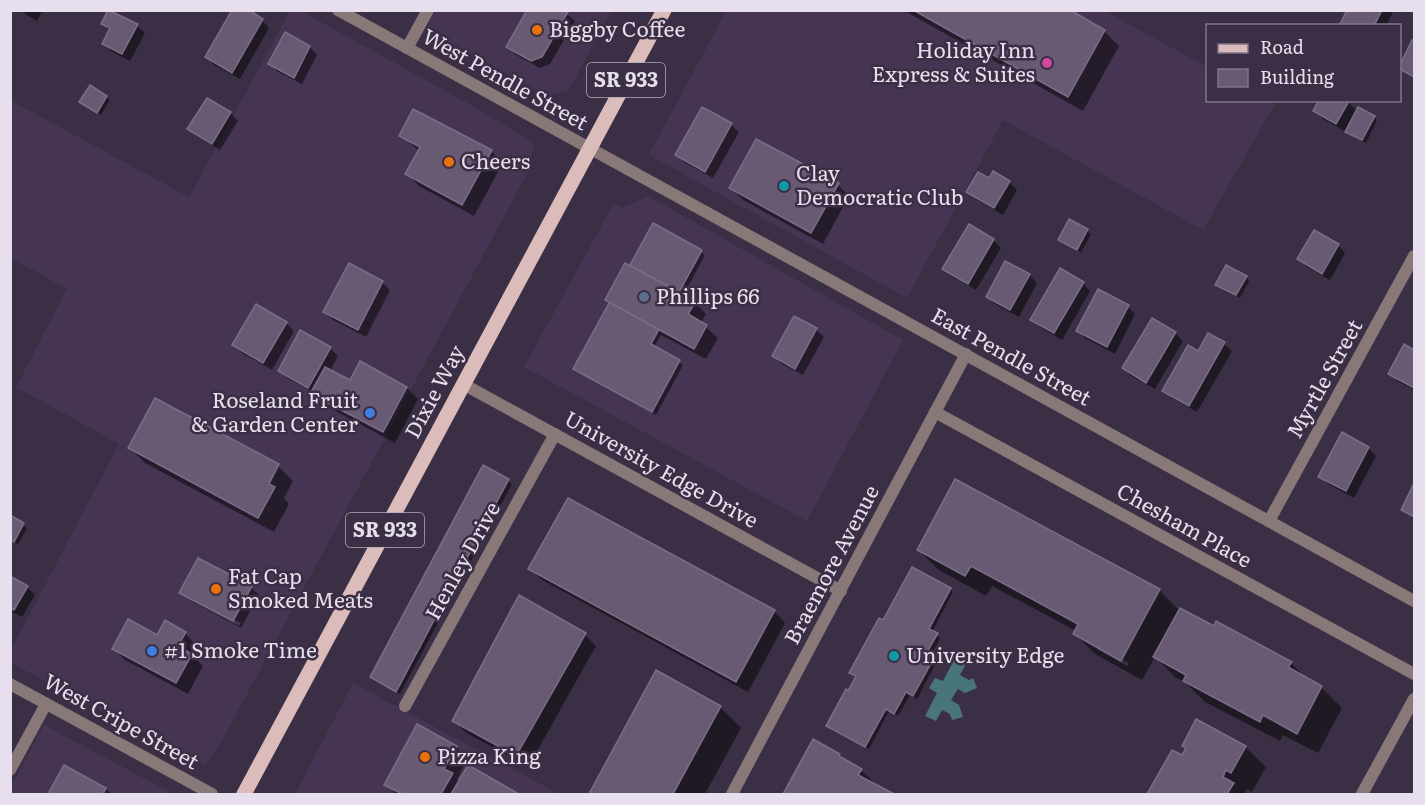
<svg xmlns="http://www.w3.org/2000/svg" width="1425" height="805" font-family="Literata,serif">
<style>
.built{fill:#453552}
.water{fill:#487577}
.shadow{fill:#0007;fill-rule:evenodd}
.building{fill:#675a72;stroke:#7c6e88;stroke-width:1.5}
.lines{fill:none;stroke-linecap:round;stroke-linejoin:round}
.service{stroke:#887978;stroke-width:12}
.minor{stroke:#887978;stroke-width:12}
.tertiary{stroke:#887978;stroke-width:12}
.primary{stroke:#dbbcbb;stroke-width:15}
.food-dot{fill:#e8710a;stroke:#3b2f45;stroke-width:2}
.hotel-dot{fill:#d1479c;stroke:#3b2f45;stroke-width:2}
.culture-dot{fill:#0f9aa8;stroke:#3b2f45;stroke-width:2}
.service-dot{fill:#5c6f8a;stroke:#3b2f45;stroke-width:2}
.shop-dot{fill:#3f7fe0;stroke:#3b2f45;stroke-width:2}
.labels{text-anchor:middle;stroke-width:5;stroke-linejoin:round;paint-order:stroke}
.shield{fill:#3b2f45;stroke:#b3aabb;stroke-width:1.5}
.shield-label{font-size:20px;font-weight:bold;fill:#e7dfee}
.poi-label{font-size:21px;fill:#e7dfee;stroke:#3b2f45;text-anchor:start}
.street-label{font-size:21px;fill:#e7dfee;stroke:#3b2f45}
</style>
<rect width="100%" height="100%" fill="#3b2f45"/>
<g class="built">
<polygon points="290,11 301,11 478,109 534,143 528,172 219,746 205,765 11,663 11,650 119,444 16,387 67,289 11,258 10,100 189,197"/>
<polygon points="435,11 611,11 569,90 548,96 425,29"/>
<polygon points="726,11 1105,11 1207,67 1208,100 1268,101 1275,104 1203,230 1003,120 907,298 649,155"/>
<polygon points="648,196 903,340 807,521 524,367 614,203 622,208"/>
<polygon points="353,683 559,794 295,794"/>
<polygon points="44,725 166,790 170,794 11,794 11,787"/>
</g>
<polygon class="water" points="955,658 966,664 960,675 969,680 973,678 977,688 965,693 958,689 951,700 959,705 963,717 952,720 950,714 942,710 936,721 925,716 937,693 929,688 935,678 943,681"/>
<g class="shadow">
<polygon points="19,10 43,10 37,21"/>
<polygon points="529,10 562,10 575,21 550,64 540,68 516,55 508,47"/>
<polygon points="903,10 1067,10 1104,31 1119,46 1083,111"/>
<polygon points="1348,10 1394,10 1386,26 1340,26"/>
<polygon points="262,20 269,28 240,79 214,65 207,57"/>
<polygon points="103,24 137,26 145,33 130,61 111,51 104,44 111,31"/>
<polygon points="1413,42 1414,43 1414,77 1400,68"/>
<polygon points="310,47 317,55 302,84 278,72 270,64"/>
<polygon points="106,97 110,100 101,115 85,105"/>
<polygon points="1348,102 1357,111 1374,117 1377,120 1366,143 1323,119 1315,111"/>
<polygon points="230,113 238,121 220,150 197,136 189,129"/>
<polygon points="435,121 492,152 503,163 474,216 419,186 407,174 419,151 401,135"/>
<polygon points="731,125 739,132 713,178 685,163 677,155"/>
<polygon points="993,173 1009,182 1017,190 1003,215 976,199 968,191 989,180"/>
<polygon points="838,185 849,196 823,244 743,200 731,188"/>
<polygon points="1070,221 1091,234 1081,253 1059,240"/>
<polygon points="653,225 705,255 683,296 695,302 706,314 701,323 718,338 706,359 661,335 654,347 683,365 656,415 574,369"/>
<polygon points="993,240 1001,248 976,290 952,276 944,268"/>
<polygon points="1338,245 1345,253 1330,280 1307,267 1299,259"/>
<polygon points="1029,275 1037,283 1019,317 995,304 987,297"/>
<polygon points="1246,277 1249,281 1240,298 1217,284"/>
<polygon points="382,282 390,290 366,337 333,320 325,312"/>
<polygon points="1083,283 1090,291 1062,340 1040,327 1032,319"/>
<polygon points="1128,307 1135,314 1115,354 1085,338 1078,331"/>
<polygon points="286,323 294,331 272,370 242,353 234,345"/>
<polygon points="816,330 824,337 803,375 782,364 774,356"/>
<polygon points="1175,333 1183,341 1155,389 1131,376 1124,368"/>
<polygon points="1224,344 1232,351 1197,412 1172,398 1164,390"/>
<polygon points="1404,346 1414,352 1414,390 1397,381 1390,373"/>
<polygon points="330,348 338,356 330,371 351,382 407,388 418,399 395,443 324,405 313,392 287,378 279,370"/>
<polygon points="1342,434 1368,448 1376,456 1354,498 1328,484 1320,476"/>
<polygon points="130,448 278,466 293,481 284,498 289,504 274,532 145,463"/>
<polygon points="508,481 512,484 400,694 375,680 371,677"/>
<polygon points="1414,486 1414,519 1403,510"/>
<polygon points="10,517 27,528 18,544 10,540"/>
<path d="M918 550 1159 590 1180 611 1291 663 1308 680 1321 687 1342 708 1318 753 1283 735 1280 741 1205 702 1186 683 1175 677 1155 657 1142 680 1095 654 1075 634 1076 631 992 586 986 596 939 570ZM1097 646 1129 663 1127 666 1097 649Z"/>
<polygon points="530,568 774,611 785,623 748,692 542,580"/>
<polygon points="10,578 27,587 35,595 22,617 10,611"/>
<path d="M251 587 259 595 241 628 189 600 181 592ZM188 596 241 623 239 626 188 599Z"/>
<polygon points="950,589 953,592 932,632 940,638 930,658 936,663 917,699 910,695 898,716 889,711 869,749 831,730 828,726 857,678 851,673 884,622"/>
<polygon points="185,633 196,645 191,654 203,666 188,694 125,660 113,648 158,637"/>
<polygon points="585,635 596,646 528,767 465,732 454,720"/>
<polygon points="657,672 720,707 741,728 705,794 591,794"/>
<polygon points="814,741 840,755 847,762 861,770 879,788 891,794 784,794"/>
<polygon points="456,747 468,758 457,779 460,782 469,767 516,794 396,794 386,784"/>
<polygon points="1245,747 1266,767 1252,792 1247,789 1245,794 1149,794 1172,752 1182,757"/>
<polygon points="64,767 106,789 111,794 50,794"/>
</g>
<g class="building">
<polygon points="108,10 138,24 122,54 102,44 110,28 101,24"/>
<polygon points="232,10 249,10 263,19 232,73 205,57"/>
<polygon points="527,10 568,12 542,57 531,61 506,47"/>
<polygon points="913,10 1070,10 1105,30 1068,97"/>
<polygon points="1347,10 1382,10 1374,26 1339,26"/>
<polygon points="285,32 310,46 294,78 268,64"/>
<polygon points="1412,40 1414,41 1414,77 1400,69 1400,65"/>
<polygon points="90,85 107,96 97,113 79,102"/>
<polygon points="207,98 231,112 212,144 187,129"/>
<polygon points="1319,100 1349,100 1349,101 1336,124 1313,111"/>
<polygon points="702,107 732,123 705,172 675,155"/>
<polygon points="1358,107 1375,116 1362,140 1345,132"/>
<polygon points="413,109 492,150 462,205 405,174 420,147 399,136"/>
<polygon points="756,139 839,183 811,233 729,188"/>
<polygon points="993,171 1010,181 994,208 966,192 978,172 989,178"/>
<polygon points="1069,219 1088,229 1077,250 1058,240"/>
<polygon points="653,223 702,250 651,344 680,360 652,412 573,369"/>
<polygon points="969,224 994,239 968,284 942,269"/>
<polygon points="1314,230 1339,244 1322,274 1297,259"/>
<polygon points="1005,261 1030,274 1010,310 986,297"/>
<polygon points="349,263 383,281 358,330 323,312"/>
<polygon points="625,263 696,301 688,314 707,325 694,349 605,300"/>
<polygon points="1226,265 1247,276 1236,295 1215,285"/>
<polygon points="1060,268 1084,282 1054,333 1030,320"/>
<polygon points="1098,289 1129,305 1107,347 1076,331"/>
<polygon points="256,304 287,322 263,363 232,345"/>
<polygon points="794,316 817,328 795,369 772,356"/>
<polygon points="1152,318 1176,332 1146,383 1122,368"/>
<polygon points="300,330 331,347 308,388 278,371"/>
<polygon points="1208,333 1225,342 1189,406 1162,391 1188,345 1198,351"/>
<polygon points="1404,344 1414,350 1414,388 1388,374"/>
<polygon points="360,361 407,387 383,432 310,394 325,367 350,380"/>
<polygon points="155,398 279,464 269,484 275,487 258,518 128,448"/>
<polygon points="1342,432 1369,447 1346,491 1318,477"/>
<polygon points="483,465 509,479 396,692 370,677"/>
<polygon points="955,479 1160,589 1121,661 1073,634 1078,624 971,566 965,576 917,550"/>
<polygon points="1414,483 1414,517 1401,510"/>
<polygon points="568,498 775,610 736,682 528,569"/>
<polygon points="10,515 24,523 14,542 10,540"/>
<polygon points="198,558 252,586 233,621 179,593"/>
<polygon points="912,567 951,588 929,629 938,633 926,654 934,658 913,696 906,692 894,714 886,709 865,747 826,726 846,689 848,691 856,676 849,673 879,618 883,620"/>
<polygon points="10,576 28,586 14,610 10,608"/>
<polygon points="519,595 586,633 516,756 452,721"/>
<polygon points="1180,608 1214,626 1216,621 1292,662 1288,667 1322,686 1297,734 1263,715 1260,722 1183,681 1186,675 1153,657"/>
<polygon points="128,619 157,635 165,620 186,632 178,646 192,654 176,683 112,649"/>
<polygon points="656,670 721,706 673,794 589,794"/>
<polygon points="1196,719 1246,746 1231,773 1226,770 1223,777 1234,783 1227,794 1147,794 1172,750 1182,755 1186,748 1182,746"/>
<polygon points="417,724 457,746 444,769 453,773 441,794 402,794 384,785"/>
<polygon points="813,739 840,754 839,756 862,769 858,775 894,794 783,794"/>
<polygon points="64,765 106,788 103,794 48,794"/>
<polygon points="468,765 519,794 451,794"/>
</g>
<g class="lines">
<g class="service">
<polyline points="407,48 428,10"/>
<polyline points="463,384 841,591"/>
<polyline points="935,412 1414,674"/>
<polyline points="405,706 555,434"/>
<polyline points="10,770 46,704"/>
<polyline points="732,794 966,354"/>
<polyline points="1362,794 1414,699"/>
</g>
<g class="minor">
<polyline points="1269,521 1414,256"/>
<polyline points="10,684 212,794"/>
</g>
<polyline class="tertiary" points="338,10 1414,601"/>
<polyline class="primary" points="244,794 664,10"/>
</g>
<g class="food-dot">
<circle cx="537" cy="30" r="6"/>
<circle cx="449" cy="162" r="6"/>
<circle cx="216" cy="589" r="6"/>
<circle cx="425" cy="757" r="6"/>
</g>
<circle class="hotel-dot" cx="1047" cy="63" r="6"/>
<g class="culture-dot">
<circle cx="784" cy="186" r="6"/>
<circle cx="894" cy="656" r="6"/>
</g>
<circle class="service-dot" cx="644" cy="297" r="6"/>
<g class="shop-dot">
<circle cx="370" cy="413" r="6"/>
<circle cx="152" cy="651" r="6"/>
</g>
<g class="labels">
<g class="shield">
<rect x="587" y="63" width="78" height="34" rx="4.5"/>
<rect x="346" y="513" width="78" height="34" rx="4.5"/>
</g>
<g class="shield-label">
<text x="626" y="87">SR 933</text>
<text x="385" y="537">SR 933</text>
</g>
<g class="poi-label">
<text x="549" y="37">Biggby Coffee</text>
<text x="1035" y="58" text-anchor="end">Holiday Inn<tspan x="1035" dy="24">Express &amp; Suites</tspan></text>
<text x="461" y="169">Cheers</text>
<text x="796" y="181">Clay<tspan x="796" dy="24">Democratic Club</tspan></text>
<text x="656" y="304">Phillips 66</text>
<text x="358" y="408" text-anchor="end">Roseland Fruit<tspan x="358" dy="24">&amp; Garden Center</tspan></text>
<text x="228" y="584">Fat Cap<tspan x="228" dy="24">Smoked Meats</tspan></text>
<text x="164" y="658">#1 Smoke Time</text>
<text x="906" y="663">University Edge</text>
<text x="437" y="764">Pizza King</text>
</g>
<g class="street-label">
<text transform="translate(505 80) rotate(29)" y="7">West Pendle Street</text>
<text transform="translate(1011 357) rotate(29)" y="7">East Pendle Street</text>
<text transform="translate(1325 379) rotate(-61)" y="7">Myrtle Street</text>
<text transform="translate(435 392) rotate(-62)" y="7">Dixie Way</text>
<text transform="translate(661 470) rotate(29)" y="7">University Edge Drive</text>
<text transform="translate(1184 526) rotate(29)" y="7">Chesham Place</text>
<text transform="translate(463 561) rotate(-61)" y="7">Henley Drive</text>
<text transform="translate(832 565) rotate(-62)" y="7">Braemore Avenue</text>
<text transform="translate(121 722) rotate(29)" y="7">West Cripe Street</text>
</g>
</g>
<rect width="1425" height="805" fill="none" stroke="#e7dfee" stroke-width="24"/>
<rect x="1206" y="24" width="195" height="78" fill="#3b2f45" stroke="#807589" stroke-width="1.5"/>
<rect x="1218" y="44" width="30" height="9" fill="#dbbcbb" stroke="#807589" stroke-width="1.5"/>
<text x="1260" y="54" font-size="18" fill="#e7dfee">Road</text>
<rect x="1218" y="69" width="30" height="18" fill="#675a72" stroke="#807589" stroke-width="1.5"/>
<text x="1260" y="84" font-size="18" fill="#e7dfee">Building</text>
</svg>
